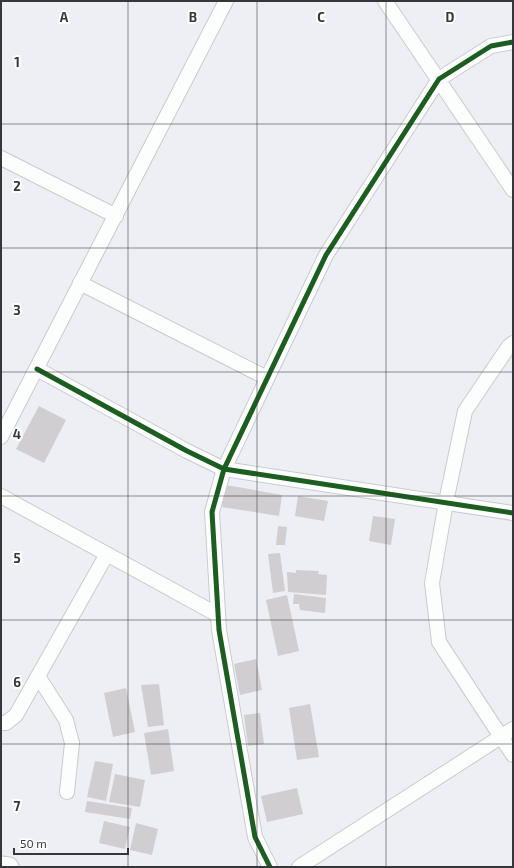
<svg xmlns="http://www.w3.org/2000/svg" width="514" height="868" font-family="'Exo 2',sans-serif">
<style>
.building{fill:#d0ced1}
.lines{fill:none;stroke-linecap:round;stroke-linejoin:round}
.minor-casing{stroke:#cacbcf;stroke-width:16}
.secondary-casing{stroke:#cacbcf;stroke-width:21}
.minor{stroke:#fcfdfd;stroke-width:14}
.secondary{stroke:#fcfdfd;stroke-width:19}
.cycleway-casing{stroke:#fff;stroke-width:8}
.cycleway{stroke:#1b5e20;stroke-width:5}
.grid{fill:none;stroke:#36373b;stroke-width:1;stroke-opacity:0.55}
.grid-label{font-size:13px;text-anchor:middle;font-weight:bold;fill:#36373b;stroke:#fff;stroke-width:4;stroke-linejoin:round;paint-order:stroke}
</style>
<rect width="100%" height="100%" fill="#eeeff4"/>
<g class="building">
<polygon points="39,406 66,420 44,463 16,449"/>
<polygon points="226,485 282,495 279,516 222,507"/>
<polygon points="298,496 328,501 324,521 295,516"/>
<polygon points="373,516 395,519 391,545 369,541"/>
<polygon points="278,526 287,527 285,545 276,545"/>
<polygon points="280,553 285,591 273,593 268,554"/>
<polygon points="296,570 319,571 318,574 327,575 326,595 288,592 287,572 296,573"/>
<polygon points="294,594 326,598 325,613 300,610 299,604 293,604"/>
<polygon points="287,595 299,651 278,656 266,600"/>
<polygon points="256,659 262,690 240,695 234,664"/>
<polygon points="159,684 164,725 148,727 141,685"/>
<polygon points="126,688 135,732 113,737 104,693"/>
<polygon points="310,704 319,757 297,760 289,708"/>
<polygon points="260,713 264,744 248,746 244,715"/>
<polygon points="168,729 174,771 151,775 144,733"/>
<polygon points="95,761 113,764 106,801 87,797"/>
<polygon points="115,774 145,780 140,807 109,802"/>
<polygon points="297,788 303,814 267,822 261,796"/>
<polygon points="87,801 132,808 130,819 85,812"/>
<polygon points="104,821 130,827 125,849 99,843"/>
<polygon points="136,823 158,829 152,855 130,850"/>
</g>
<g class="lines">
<g class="minor-casing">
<g id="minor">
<polyline points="385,1 513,190"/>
<polyline points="1,158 116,216"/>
<polyline points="80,283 267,378"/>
<polyline points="513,343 509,346 465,411 446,502 432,583 439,642 513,755"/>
<polyline points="37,369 187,451 224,469 513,513"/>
<polyline points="1,437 226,1"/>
<polyline points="1,496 218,615"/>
<polyline points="38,676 66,720 72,743 67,792"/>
<polyline points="1,723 6,723 16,715 107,554"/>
<polyline points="270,867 255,837 219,630 212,512 224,469 326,255 439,79 491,46 513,42"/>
<polyline points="299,867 513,729"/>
</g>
</g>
<g class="secondary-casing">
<polyline id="secondary" points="1,866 9,867"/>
</g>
<use href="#minor" class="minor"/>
<use href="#secondary" class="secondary"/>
<g class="cycleway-casing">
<g id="cycleway">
<polyline points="37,369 187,451 224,469 513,513"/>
<polyline points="270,867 255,837 219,630 212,512 224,469 326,255 439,79 491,46 513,42"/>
</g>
</g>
<use href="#cycleway" class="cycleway"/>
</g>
<path class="grid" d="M128 1V867M257 1V867M386 1V867M1 124H513M1 248H513M1 372H513M1 496H513M1 620H513M1 744H513"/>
<g class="grid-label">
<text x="64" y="22">A</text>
<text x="193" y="22">B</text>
<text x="321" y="22">C</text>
<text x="450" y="22">D</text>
<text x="17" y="67">1</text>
<text x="17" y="191">2</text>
<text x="17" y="315">3</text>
<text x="17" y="439">4</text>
<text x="17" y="563">5</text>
<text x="17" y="687">6</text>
<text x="17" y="811">7</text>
</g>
<rect width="514" height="868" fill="none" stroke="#36373b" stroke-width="4"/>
<path d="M14 848v6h114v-6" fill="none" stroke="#36373b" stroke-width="2"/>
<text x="20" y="848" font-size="12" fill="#36373b" stroke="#ffffff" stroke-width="3" paint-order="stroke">50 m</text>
</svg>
